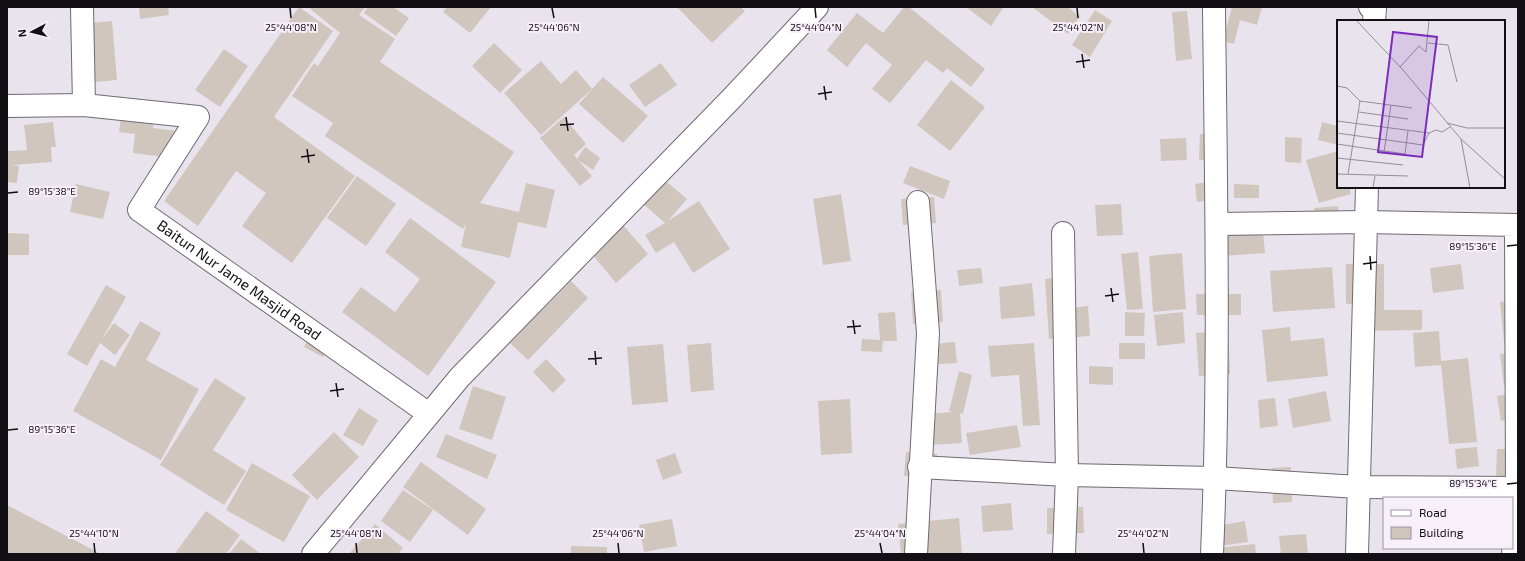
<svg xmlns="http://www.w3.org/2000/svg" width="1525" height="561" font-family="'Exo 2',sans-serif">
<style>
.building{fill:#d0c6be}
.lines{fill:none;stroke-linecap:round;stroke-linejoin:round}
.street-casing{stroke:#6f6972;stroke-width:24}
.secondary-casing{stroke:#6f6972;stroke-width:24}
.street{stroke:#fff;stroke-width:22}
.secondary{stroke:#fff;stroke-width:22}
.ticks{fill:none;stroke:#121014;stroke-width:1.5}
.labels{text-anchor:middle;stroke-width:4;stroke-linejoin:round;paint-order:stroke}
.street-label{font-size:15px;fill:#121014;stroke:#f7f0fb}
.inset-road{fill:none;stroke:#938f96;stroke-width:1}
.view{fill:#7b2cbf;fill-opacity:0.15;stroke:#7b2cbf;stroke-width:2}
.inset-edge{fill:none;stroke:#121014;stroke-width:2}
.ticks-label{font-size:10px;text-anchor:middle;fill:#121014;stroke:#f7f0fb;stroke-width:4;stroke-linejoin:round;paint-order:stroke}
</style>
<rect width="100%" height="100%" fill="#e9e3ed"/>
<g class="building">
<polygon points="139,7 168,7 169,15 140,19"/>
<polygon points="299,7 333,31 274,117 355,176 292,263 242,226 266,193 236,171 198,226 164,201"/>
<polygon points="308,7 365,7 359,15 395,39 380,62 514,152 480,203 519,212 526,183 555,190 546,228 518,222 510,258 461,247 466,224 463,229 325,136 333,123 292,96 314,63 318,66 340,33"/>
<polygon points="368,7 393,7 409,18 396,36 364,13"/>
<polygon points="447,7 491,7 470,33 443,12"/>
<polygon points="677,7 709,7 712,9 714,7 741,7 745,11 712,43"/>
<polygon points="904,7 909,7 985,69 971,87 947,68 943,73 926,60 890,103 872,89 892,65 866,43 847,67 827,50 857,13 883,33"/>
<polygon points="966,7 1002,7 1003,8 991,26"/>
<polygon points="1032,7 1068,7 1080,17 1068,34"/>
<polygon points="1232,7 1262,7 1257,25 1240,20 1234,44 1223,41"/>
<polygon points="1095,10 1112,21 1090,57 1072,45"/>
<polygon points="1187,11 1192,59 1176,61 1172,12"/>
<polygon points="112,21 117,80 84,83 79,24"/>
<polygon points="494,43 522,70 500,93 472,66"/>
<polygon points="224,49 248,66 220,107 195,90"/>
<polygon points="541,61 561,84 576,70 592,89 541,135 504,93"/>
<polygon points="661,63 677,85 645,107 629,85"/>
<polygon points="603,77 648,116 623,143 579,104"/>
<polygon points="951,80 985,107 950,151 917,125"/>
<polygon points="123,104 155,108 153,128 177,131 174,158 133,153 135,134 119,132"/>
<polygon points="564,117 586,144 574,155 577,159 585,147 600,158 593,170 578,160 592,176 580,186 540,138"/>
<polygon points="53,122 56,147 51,147 52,162 12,165 19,166 17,183 7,182 7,151 27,150 24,125"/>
<polygon points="1322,122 1338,126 1338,145 1318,140"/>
<polygon points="1200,134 1211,134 1210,161 1199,160"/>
<polygon points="1285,137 1302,138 1301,163 1285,162"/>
<polygon points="1186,138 1187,160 1161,161 1160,139"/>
<polygon points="1338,151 1338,187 1349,187 1351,194 1319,203 1306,160"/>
<polygon points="910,166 950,181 944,199 903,183"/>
<polygon points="357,176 396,204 366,246 327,218"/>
<polygon points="661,177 687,199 668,221 699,201 730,249 693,273 674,242 656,253 645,235 665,223 640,201"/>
<polygon points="1217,180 1220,198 1197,202 1195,184"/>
<polygon points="76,184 110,192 103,219 70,212"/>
<polygon points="1234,184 1259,185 1259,198 1234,198"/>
<polygon points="841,194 851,261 823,265 813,199"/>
<polygon points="934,197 936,223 903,225 901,199"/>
<polygon points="1121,204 1123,235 1097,236 1095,205"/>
<polygon points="1338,206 1339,218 1315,220 1314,208"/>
<polygon points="410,218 496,282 428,376 342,312 361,287 395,312 420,279 385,252"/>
<polygon points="623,225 648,254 616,283 591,253"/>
<polygon points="1263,232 1265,253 1210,257 1208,237"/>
<polygon points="7,233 29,234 29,255 7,255"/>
<polygon points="1138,252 1143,309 1127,310 1121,254"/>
<polygon points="1182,253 1186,309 1153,312 1149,256"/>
<polygon points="1346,264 1384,264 1384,310 1422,310 1422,330 1358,331 1358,304 1346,304"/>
<polygon points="1461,264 1464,289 1433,293 1430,268"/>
<polygon points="1332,267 1335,308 1273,312 1270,271"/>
<polygon points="981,268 983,283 959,286 957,270"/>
<polygon points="1069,277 1071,308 1088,306 1090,336 1049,339 1045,279"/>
<polygon points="571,281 588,298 528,360 510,343"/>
<polygon points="1032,283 1035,316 1001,319 999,287"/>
<polygon points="106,285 126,297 102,339 114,323 130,335 115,355 100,343 87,366 67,354"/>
<polygon points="941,290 943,322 913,324 911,292"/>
<polygon points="1196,294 1241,294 1241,315 1197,315"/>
<polygon points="1518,300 1518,349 1505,351 1500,302"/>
<polygon points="895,312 897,341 883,341 882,352 861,351 862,339 880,340 878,313"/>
<polygon points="1125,312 1145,313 1144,336 1125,336"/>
<polygon points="1183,312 1185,343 1157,346 1154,315"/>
<polygon points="140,321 161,333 146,360 199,389 161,460 73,411 101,359 115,367"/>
<polygon points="314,326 333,335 323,357 304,347"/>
<polygon points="1290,327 1291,341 1324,338 1328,376 1267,382 1262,330"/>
<polygon points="1228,331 1230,374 1199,376 1196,333"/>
<polygon points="1439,331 1441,361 1468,358 1477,442 1449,444 1441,365 1415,367 1413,333"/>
<polygon points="955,342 957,363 924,365 922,345"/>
<polygon points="711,343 714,390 691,392 687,345"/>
<polygon points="1034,343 1040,425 1023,426 1019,375 991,377 988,346"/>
<rect x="1119" y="343" width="26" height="16"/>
<polygon points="663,344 668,402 632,405 627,347"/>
<polygon points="1518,352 1518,384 1504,386 1500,354"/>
<polygon points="546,359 566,380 553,393 533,372"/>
<polygon points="1089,366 1113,367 1113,385 1089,384"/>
<polygon points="959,371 972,375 963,414 960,413 962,443 913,446 911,415 953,412 949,411"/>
<polygon points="215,378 246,398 213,450 246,471 224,505 160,465"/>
<polygon points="473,386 506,397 492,440 459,429"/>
<polygon points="1326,391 1331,421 1293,428 1288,399"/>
<polygon points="1518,392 1518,418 1501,421 1497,396"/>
<polygon points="1275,398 1278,426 1260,428 1258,400"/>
<polygon points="850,399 852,453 821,455 818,401"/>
<polygon points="359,408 378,420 363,446 343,435"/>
<polygon points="1017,425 1021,447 970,455 966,433"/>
<polygon points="334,432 359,457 317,500 292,475"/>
<polygon points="446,434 497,455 487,479 436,457"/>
<polygon points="1477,447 1479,466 1457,469 1455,449"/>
<polygon points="1497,449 1517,449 1516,476 1496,476"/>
<polygon points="906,452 937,454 935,478 904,476"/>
<polygon points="675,453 682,473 663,480 656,460"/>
<polygon points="421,462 486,509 468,535 403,487"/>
<polygon points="252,463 310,496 284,542 226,510"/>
<polygon points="1291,467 1292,502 1273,503 1272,468"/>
<polygon points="403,490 433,510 410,542 381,521"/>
<polygon points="1011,503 1013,530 983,532 981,506"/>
<polygon points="7,505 101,554 7,554"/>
<polygon points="1083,507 1084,533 1047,534 1047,508"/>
<polygon points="206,511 240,535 226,554 179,554 176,552"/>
<polygon points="959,518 962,554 901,554 898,524"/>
<polygon points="672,519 677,546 644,552 639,525"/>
<polygon points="1245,521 1248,542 1219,546 1216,526"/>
<polygon points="375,524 403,548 398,554 349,554"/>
<polygon points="1306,534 1308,554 1281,554 1279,536"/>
<polygon points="241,539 261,554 229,554"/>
<polygon points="1255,544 1256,554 1218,554 1217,548"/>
<polygon points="571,546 607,547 607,554 571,554"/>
</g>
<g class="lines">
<g class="street-casing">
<g id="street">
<polyline points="82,7 84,105"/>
<polyline points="1370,7 1375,9 1374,21"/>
<path id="s1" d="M7 106 84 105 198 117 139 210 429 414"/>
<polyline points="1217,224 1365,222 1516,225 1517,488 1513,554"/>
<polyline points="1063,233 1067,475 1064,554"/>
<polyline points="919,467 1067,475 1215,478 1358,487 1517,488"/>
<polyline points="916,554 928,333 918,202"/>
<path d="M1212 554C1220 372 1216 189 1214 7"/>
<polyline points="1357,554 1367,187"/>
</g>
</g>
<g class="secondary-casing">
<polyline id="secondary" points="313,554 460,377 732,98 817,7"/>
</g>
<use href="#street" class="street"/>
<use href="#secondary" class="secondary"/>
</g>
<path class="ticks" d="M290 8 291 18M552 8 554 18M815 8 816 18M1077 8 1078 18M1082 54 1084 68M1076 62 1090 60M824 86 826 100M818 94 832 92M566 117 568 131M560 125 574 124M307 149 309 163M301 157 315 155M8 193 18 192M1507 246 1517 245M1370 256 1371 270M1363 264 1377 262M1111 288 1113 302M1105 296 1119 294M853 320 855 334M847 327 861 326M595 351 596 365M588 359 602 358M336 383 338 397M330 391 344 389M8 430 18 429M1507 484 1517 483M94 543 95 553M356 543 357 553M618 543 619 553M880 543 882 553M1143 543 1144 553"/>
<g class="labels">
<g class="street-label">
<text dy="5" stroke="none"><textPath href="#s1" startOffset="424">Baitun Nur Jame Masjid Road</textPath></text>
</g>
</g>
<g transform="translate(1337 20)">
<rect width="168" height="168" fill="#e9e3ed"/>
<path class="inset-road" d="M19 0 66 50 124 119 168 159M91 23 111 25 120 62M63 47 82 26 89 32 92 0M0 66 10 68 23 81 11 154M23 81 75 88M22 92 71 99M0 101 92 113M110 103 130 108H168M0 113 86 125 92 113 99 110 105 112 113 107M124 119 133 168M0 124 68 134 71 111M47 132 54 85M0 138 66 145M0 154 71 156M36 168 38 156"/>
<path class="view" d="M56 12 100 17 85 137 41 132Z"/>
<rect width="168" height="168" class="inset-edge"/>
</g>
<g class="ticks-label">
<text x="291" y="31">25°44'08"N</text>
<text x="554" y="31">25°44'06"N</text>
<text x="816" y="31">25°44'04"N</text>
<text x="1078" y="31">25°44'02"N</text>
<text x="52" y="195">89°15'38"E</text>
<text x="1473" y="250">89°15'36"E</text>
<text x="52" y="433">89°15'36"E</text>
<text x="1473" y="487">89°15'34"E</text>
<text x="94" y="537">25°44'10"N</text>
<text x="356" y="537">25°44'08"N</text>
<text x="618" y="537">25°44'06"N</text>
<text x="880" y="537">25°44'04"N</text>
<text x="1143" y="537">25°44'02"N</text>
</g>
<rect width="1525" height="561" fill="none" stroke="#121014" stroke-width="16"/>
<rect x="1383" y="497" width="130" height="52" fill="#f7f0fb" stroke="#9b969f"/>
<rect x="1391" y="510" width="20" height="6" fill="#ffffff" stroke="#9b969f"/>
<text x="1419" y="517" font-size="12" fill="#121014">Road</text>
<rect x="1391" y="527" width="20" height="12" fill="#d0c6be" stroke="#9b969f"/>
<text x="1419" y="537" font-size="12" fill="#121014">Building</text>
<g transform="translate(32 32) rotate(263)" stroke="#f7f0fb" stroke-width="3" paint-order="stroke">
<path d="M0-3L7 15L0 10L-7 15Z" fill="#121014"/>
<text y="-6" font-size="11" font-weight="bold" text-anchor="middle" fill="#121014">N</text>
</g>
</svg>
